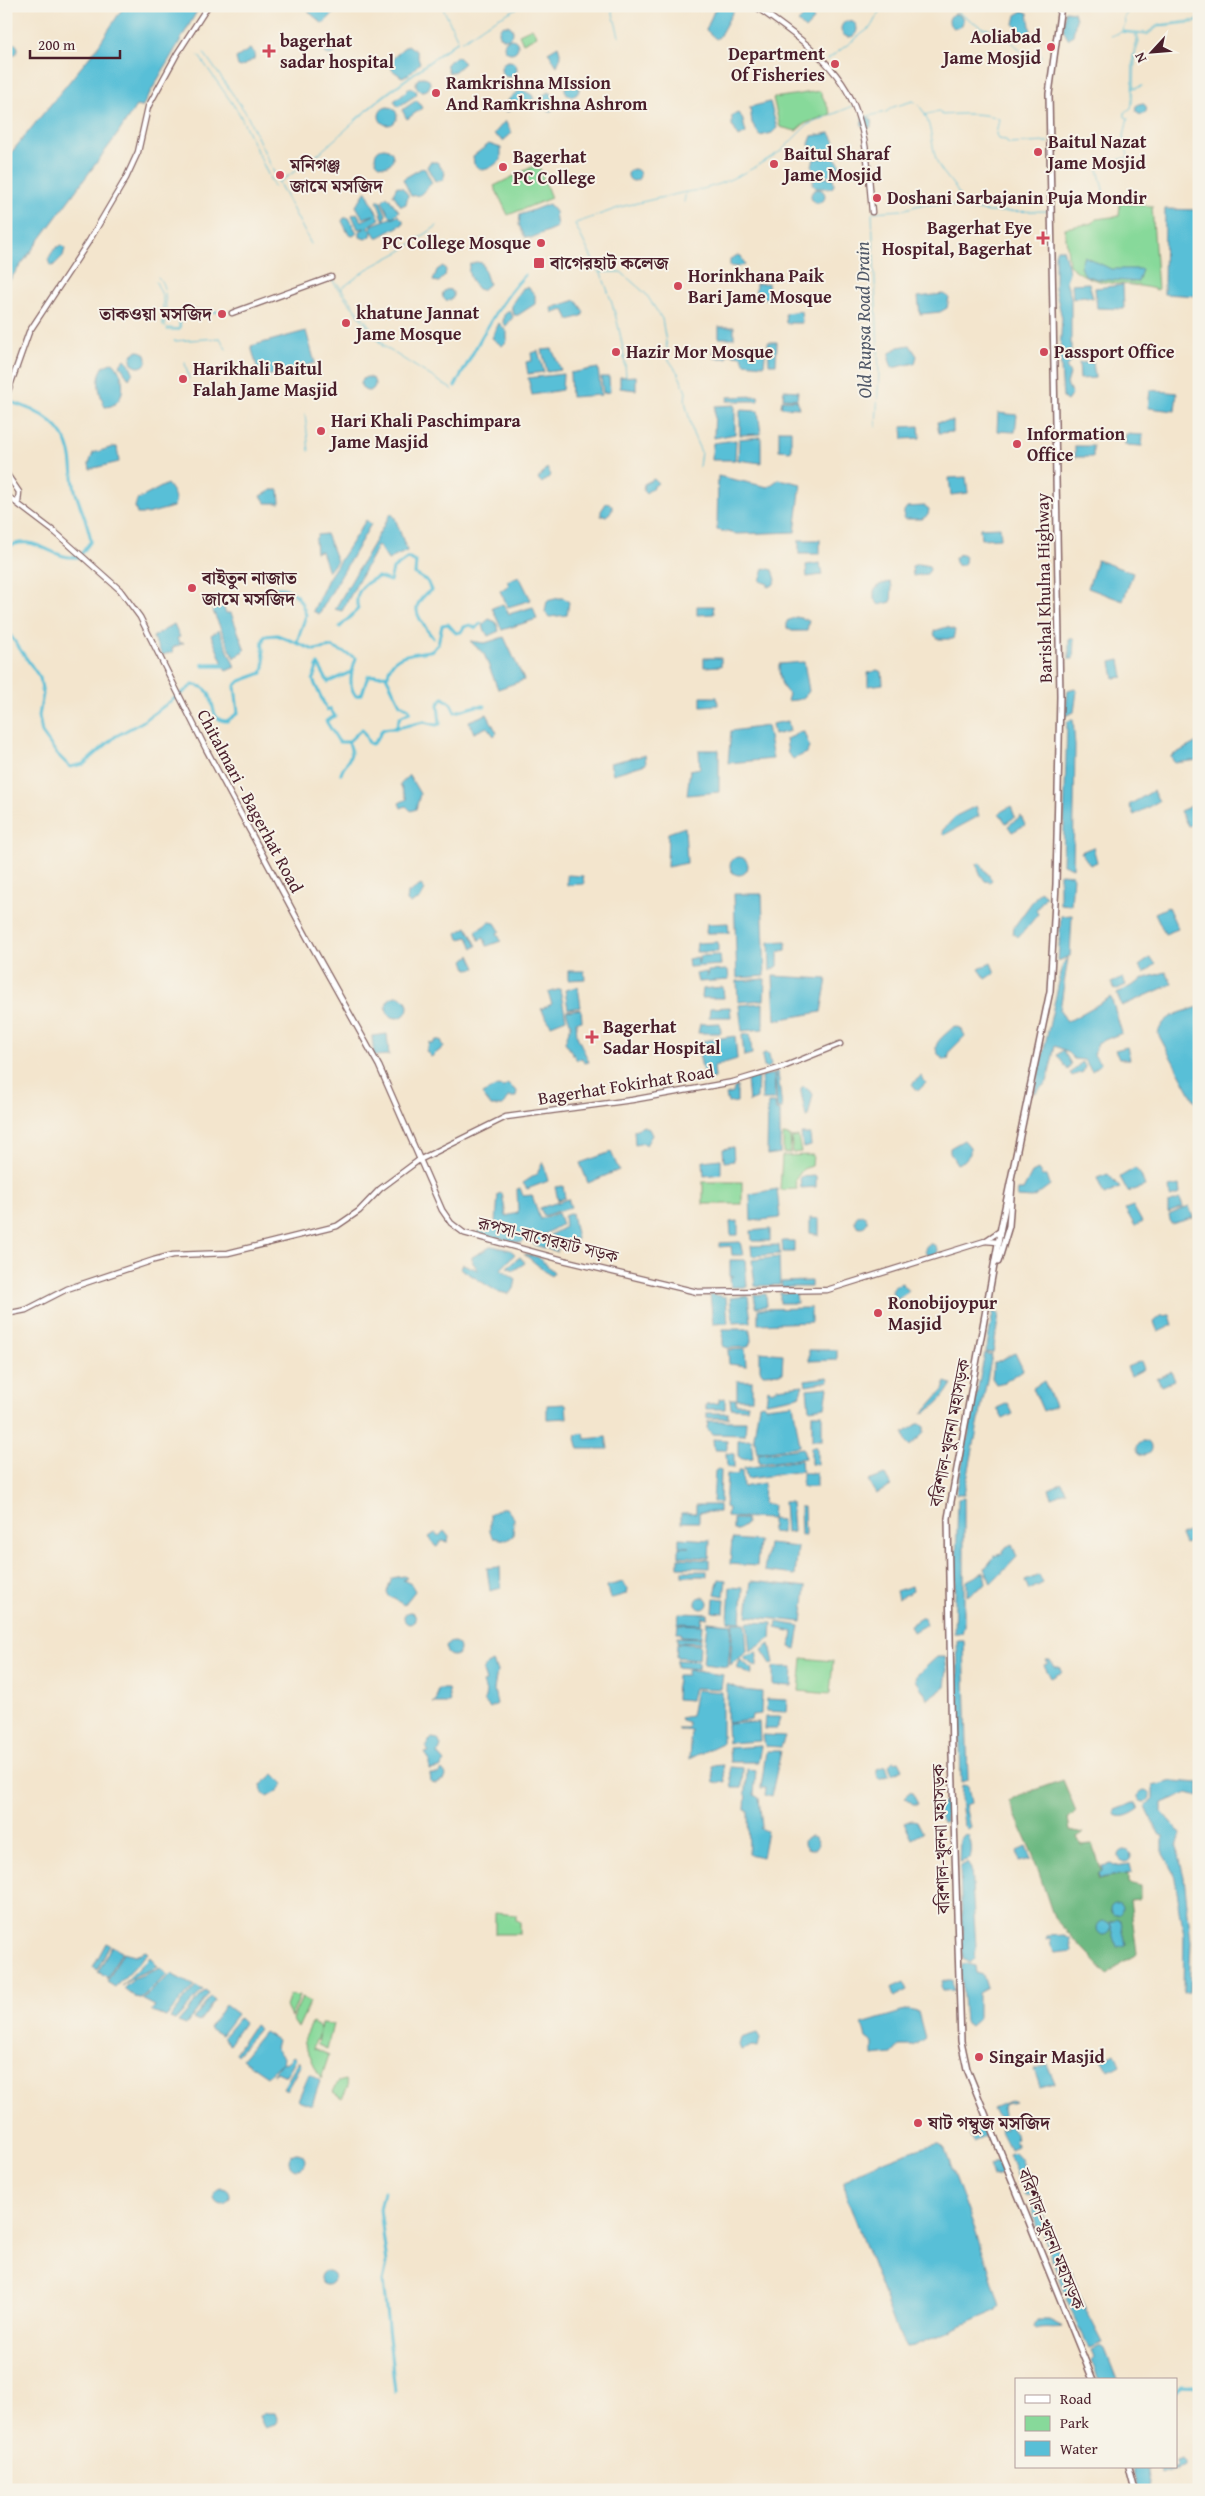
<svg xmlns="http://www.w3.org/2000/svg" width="1205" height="2496" font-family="'Gentium Book Plus','Noto Serif Bengali',serif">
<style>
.green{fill:#87d99a;stroke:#687c62}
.forest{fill:#6db982;stroke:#5c6c56}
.water{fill:#59bfd7;stroke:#526f81}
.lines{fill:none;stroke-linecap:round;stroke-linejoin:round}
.stream{stroke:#59bfd7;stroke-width:1}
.canal{stroke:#59bfd7;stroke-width:3}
.river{stroke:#59bfd7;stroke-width:5.5}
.major-casing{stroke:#856464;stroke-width:7}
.highway-casing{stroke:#856464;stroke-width:8}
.major{stroke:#fff;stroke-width:4.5}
.highway{stroke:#fff;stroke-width:5}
.poi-dot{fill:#d1495b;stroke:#f7f3e8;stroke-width:2}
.labels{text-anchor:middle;stroke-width:4;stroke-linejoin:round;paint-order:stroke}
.poi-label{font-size:18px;font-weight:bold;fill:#4a1f2b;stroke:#f7f3e8;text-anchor:start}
.street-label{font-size:18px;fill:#4a1f2b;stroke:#f7f3e8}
.water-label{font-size:19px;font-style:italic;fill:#4f5767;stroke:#f7f3e8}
</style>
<rect width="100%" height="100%" fill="#f7f3e8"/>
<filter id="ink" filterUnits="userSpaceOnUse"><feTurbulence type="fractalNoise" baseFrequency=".02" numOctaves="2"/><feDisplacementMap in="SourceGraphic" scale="10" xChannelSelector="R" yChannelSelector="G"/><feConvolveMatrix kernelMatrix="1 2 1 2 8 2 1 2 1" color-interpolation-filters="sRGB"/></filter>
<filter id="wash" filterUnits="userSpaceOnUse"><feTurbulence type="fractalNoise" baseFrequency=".0096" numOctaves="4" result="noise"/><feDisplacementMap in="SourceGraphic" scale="20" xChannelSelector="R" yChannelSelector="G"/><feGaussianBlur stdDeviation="1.12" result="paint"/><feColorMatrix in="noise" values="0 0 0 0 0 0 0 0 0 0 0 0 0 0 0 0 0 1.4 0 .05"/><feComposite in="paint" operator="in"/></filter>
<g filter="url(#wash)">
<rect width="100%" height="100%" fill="#f3e5cd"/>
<g class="green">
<polygon points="532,28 537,36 523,43 519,34"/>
<polygon points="820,91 831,114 804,124 796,131 780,127 773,98"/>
<polygon points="538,164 551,198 508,215 494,186"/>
<path d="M1120 203 1152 206 1158 290C1122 279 1099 291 1069 265L1065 228 1093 223 1096 219 1119 216Z"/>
<polygon points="783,1135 790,1136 791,1153 783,1153"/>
<polygon points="798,1137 801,1152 793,1153 791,1138"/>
<polygon points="813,1155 812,1166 803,1169 795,1180 797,1189 780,1190 782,1156"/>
<rect x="703" y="1182" width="39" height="22"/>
<polygon points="802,1658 833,1661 830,1694 799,1691"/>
<polygon points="495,1913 516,1915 516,1920 520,1922 520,1934 495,1934"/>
<polygon points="290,1995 300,1996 291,2017 286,2007"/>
<polygon points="302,1998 310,2002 298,2028 292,2019"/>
<polygon points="312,2023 320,2027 318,2040 316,2040 313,2048 329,2055 321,2079 303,2042"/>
<polygon points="321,2023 333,2024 327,2049 318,2045"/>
<polygon points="346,2080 348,2087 342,2098 333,2092 338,2082"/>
</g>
<polygon class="forest" points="1063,1780 1076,1811 1068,1819 1070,1830 1083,1833 1077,1837 1081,1845 1092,1844 1102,1871 1097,1873 1099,1879 1128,1873 1128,1883 1140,1886 1140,1899 1130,1900 1137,1954 1121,1963 1108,1975 1054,1918 1033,1855 1009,1801 1020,1795"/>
<g class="water">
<polygon points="124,6 200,6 142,107 136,106 117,135 6,285 6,159 96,49"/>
<polygon points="306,6 340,6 340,7 323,24 310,13"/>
<polygon points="716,6 736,6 719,37 716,39 706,30"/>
<polygon points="1023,11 1028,13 1031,32 1027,35 1022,34 1014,24 1016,15"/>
<polygon points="1065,11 1074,12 1076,19 1073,35 1068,39 1063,29"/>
<polygon points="807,13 812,16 814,20 805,29 798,22"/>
<circle cx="956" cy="21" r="7"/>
<circle cx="849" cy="29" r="8"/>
<circle cx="506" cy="32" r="7"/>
<circle cx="511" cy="46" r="7"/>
<circle cx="330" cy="48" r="7"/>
<circle cx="12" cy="49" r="6"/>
<polygon points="408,45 416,51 420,63 409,74 402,77 392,70 391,61 402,49"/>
<polygon points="558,46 561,56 557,66 548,52"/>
<polygon points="250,49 255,53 254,59 241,67 238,66 236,58"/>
<polygon points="457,56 464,63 455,71 449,73 446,64"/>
<circle cx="509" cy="69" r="8"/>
<circle cx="423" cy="84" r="7"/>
<circle cx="572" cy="89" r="7"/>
<polygon points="411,87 417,92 416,95 398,107 394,101"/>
<polygon points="521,89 532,95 534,99 506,112 504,108 509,99"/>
<polygon points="548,92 551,93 558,106 549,112 541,97"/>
<polygon points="417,100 422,108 407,119 402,110"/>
<polygon points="770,102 777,128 772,133 760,136 752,123 750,107"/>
<circle cx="1141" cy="109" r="5.5"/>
<circle cx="388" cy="116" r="9"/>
<polygon points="738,113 742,117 746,133 739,137 732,125 732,116"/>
<circle cx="867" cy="123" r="5.5"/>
<polygon points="505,121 512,133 503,141 494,134"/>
<path d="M830 133C835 141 838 147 832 155L814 156 809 144 812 136Z"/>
<path d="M489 144 501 148V160C491 167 484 175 474 164L473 156Z"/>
<circle cx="384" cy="157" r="9"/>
<polygon points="834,157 840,164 838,174 834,176 815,175 812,166 814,159"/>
<polygon points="430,162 437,162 445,173 443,180 435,181 427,167"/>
<polygon points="422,168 425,169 432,183 420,195 411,196 403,179"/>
<circle cx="634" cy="175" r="6"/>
<polygon points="815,177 833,178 834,185 832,188 816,188 812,184"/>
<polygon points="397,186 403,188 408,195 406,204 401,206 393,194"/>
<circle cx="818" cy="196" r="7"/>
<polygon points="366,191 380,219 367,227 371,229 372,225 398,215 403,220 403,224 379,237 376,237 372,231 371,236 365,239 360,237 360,231 365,228 358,229 352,215 357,213 362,221 374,215 363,218 356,206"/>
<polygon points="387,196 399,211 393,217 389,215 382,201"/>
<polygon points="377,200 380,200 386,214 385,219 383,219"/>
<polygon points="549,204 555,212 557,227 531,238 525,237 519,225 520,215"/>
<polygon points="1165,209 1199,210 1199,296 1164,294"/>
<polygon points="344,218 349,218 357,233 353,236 349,235 342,221"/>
<path d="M62 245 65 248 63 256 53 266 50 265 48 260C51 253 55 247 62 245Z"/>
<polygon points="1057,249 1063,249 1068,266 1069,273 1066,281 1071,297 1071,361 1066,367 1070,374 1067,384 1072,394 1067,401 1063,398 1060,352 1062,318 1055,288 1055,254"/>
<polygon points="738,255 741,256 745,265 737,267 730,266 730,259"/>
<polygon points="1084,256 1111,269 1142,269 1138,282 1098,279 1086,276 1080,267"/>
<path d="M476 262 482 263 489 284 482 290 478 289C472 282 466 273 470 264Z"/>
<polygon points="443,266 446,270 445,276 439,282 433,281 437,270"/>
<polygon points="768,283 769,298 755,298 756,284"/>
<polygon points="1089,283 1093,298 1083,296 1073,299 1072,284"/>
<polygon points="1123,285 1124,309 1097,308 1095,288"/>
<path d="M528 287 535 295V304L518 315H514C507 304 518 297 523 288Z"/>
<circle cx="448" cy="295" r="5.5"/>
<polygon points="943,294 949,297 947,308 940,312 920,314 918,297"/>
<polygon points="576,300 584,312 582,316 569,320 564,310 553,313 552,308"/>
<polygon points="509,310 513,317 506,326 503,323 504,315"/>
<polygon points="801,311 802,323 786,323 785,313"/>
<polygon points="499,323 507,332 507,341 502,346 492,338"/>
<rect x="719" y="327" width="15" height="11"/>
<polygon points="306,331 315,363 260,378 251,346"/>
<polygon points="768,342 777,342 776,364 769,364"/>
<polygon points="910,345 917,356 915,363 892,368 889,359 890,353 898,347"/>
<polygon points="766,346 764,365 744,363 742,356 727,354 727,358 714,358 713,349"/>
<polygon points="552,349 561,370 547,372 542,350"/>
<polygon points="538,351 544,372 528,374 526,362 532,361 531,353"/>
<circle cx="139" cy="359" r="8"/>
<polygon points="125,359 129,363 133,372 129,379 120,365"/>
<path d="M113 362C126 374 128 406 105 407 99 393 95 379 104 366Z"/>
<polygon points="1093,362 1095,378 1080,379 1079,363"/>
<polygon points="598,368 601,395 571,397 570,373"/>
<polygon points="563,374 562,390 532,395 528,378"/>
<polygon points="636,376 636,390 620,388 620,377"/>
<circle cx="368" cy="384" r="7"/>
<polygon points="601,377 609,377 610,392 603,393"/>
<polygon points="784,390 798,391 797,399 783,398"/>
<polygon points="1150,390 1177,393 1175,411 1148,408"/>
<polygon points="758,396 759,401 727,401 728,397"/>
<polygon points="782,400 797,400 799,408 781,407"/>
<polygon points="735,405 735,434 714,438 715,406"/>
<polygon points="740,410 758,411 761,434 740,435"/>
<polygon points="998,413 1017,415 1015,432 997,431"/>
<polygon points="953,421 953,432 939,433 937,422"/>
<polygon points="919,426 920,438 903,439 902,427"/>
<polygon points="779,430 791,430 791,451 779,450"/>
<polygon points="1126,434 1143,435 1142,446 1125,445"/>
<polygon points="761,437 761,463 738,460 739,439"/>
<polygon points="736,440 735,460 712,460 713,443"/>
<rect x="1075" y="446" width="18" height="11"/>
<polygon points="113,447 117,447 119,462 90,469 89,464 93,453"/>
<polygon points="547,468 551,475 542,483 538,479"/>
<polygon points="718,476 768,487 779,479 801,484 795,532 737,534 717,530"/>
<polygon points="966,477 968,493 951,495 949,478"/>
<polygon points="654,479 658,483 646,493 643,490 644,484"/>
<path d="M167 484C173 491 178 500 173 507L147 514H137L135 507 137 500Z"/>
<polygon points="272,490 279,490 280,503 266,503 261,496"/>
<polygon points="607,502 612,506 612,511 606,516 601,516 601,511"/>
<polygon points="925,506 929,509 928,515 922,519 904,519 904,511 907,507"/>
<polygon points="391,513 395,518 407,551 388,560 378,545 342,611 335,609"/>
<polygon points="366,520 371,524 319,614 313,611 328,579"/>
<polygon points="1000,527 1001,538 981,539 980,528"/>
<polygon points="326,534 337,561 328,572 321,551 316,552 315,540 318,535"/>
<rect x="799" y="540" width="21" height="14"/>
<circle cx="960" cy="560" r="5.5"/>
<polygon points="1097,560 1133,573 1123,601 1088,588"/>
<polygon points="820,563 822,575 807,577 806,565"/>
<polygon points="919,564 929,566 930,570 927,574 913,576 912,566"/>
<polygon points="764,568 773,570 776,580 773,585 768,587 768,584 760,581"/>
<polygon points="519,576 531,600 508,607 500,591 509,585 507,581"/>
<polygon points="890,582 892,586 891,602 879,605 874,599 874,591 879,585"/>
<polygon points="559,598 564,598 569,602 567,615 549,617 545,612 547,601"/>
<polygon points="503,604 509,614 533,607 537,619 502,630 492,608"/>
<polygon points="222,605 226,613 231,613 245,650 234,658 212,609"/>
<polygon points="697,606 713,606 714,614 697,615"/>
<polygon points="796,617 809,620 807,631 792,631 787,628 787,621"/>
<polygon points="489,619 496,622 499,631 488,636 482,625"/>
<polygon points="174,624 180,637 177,638 179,643 184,643 172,648 173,652 162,655 153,637"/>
<polygon points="947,627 955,630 953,639 938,639 935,636 934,631"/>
<polygon points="219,630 235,667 226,671 211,635"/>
<polygon points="504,637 524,680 498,689 484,654 470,641 485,643"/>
<polygon points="1069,639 1074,639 1073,659 1069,659"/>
<polygon points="704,658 721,658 721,666 704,667"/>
<polygon points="1120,660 1123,677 1114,678 1111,662"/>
<path d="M804 662 809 691C802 702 798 699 787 701L789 694C780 687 779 675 779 664Z"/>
<polygon points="877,670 882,672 883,684 868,686 868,673"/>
<polygon points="1075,688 1077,691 1074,712 1065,716 1068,690"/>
<polygon points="701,697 717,697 718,705 701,706"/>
<polygon points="487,714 497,733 494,736 487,727 474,733 469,721"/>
<polygon points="1073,719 1075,746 1073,868 1063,864 1067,722"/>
<polygon points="788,721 790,731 774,735 772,724"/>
<polygon points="767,726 773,759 728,763 731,731"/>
<polygon points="804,732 809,746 807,753 793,759 788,754 786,739 794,736 796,733"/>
<polygon points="1199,741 1199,760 1174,763 1171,756"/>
<polygon points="699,750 719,750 719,792 687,795 690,770 700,768"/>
<polygon points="645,755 646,764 613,774 610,763"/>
<polygon points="409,775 420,794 416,809 411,811 406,806 401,808 399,803 407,799 400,785"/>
<polygon points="1153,791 1159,801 1134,815 1129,805"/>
<polygon points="1199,803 1199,822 1188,826 1180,811"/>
<polygon points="976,806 979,816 944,835 942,831 956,816"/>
<polygon points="1011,806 1015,817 1006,823 999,813"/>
<polygon points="1021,816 1025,825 1012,832 1008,826"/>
<polygon points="685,827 687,863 667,867 668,833"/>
<polygon points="1093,847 1097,862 1090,865 1081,852"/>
<circle cx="739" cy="866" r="9"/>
<polygon points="980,863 992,880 990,882 985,881 979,872 977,864"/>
<polygon points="1060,874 1073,875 1071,905 1060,904"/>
<polygon points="567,875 583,876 584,884 567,885"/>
<polygon points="421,885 425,890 420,899 410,904 407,901 408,893"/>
<polygon points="1040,891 1046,896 1036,910 1038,914 1019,937 1013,934 1014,927"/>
<polygon points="734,894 762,894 765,976 737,978"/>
<polygon points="1168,907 1178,929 1165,934 1155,913"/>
<polygon points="1072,915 1070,956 1058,961 1061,916"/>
<polygon points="490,922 495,923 500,931 497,933 501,941 487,946 484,938 479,940 476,931"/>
<polygon points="728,923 729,933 706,933 707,924"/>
<polygon points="467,927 477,946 473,948 468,937 459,939 457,933"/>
<polygon points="786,941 786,950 778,952 778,966 770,971 769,942"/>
<polygon points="718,942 718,952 696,952 697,943"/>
<polygon points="470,955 476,968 467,969 464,960"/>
<polygon points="720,955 721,965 689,967 688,959 698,957 698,964 700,956"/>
<polygon points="1068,958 1060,1010 1067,1022 1111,997 1122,1033 1097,1043 1094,1055 1101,1064 1092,1071 1084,1060 1074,1059 1066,1051 1055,1046 1047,1082 1034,1094 1063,964"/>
<polygon points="1150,958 1156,964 1144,973 1139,966"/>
<polygon points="991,963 995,973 986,979 979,969"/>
<polygon points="728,970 729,980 698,982 696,974 706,972 707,977 708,971"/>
<polygon points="568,971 584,971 585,979 568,980"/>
<polygon points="1166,972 1172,984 1122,1006 1117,994 1145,978"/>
<polygon points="773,976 827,979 821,1012 775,1020"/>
<polygon points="1123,978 1126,985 1115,990 1111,983"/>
<polygon points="765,979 764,1000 738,1002 737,981"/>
<polygon points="578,987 581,1007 568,1009 565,990"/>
<polygon points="723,987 724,998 702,998 703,989"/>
<polygon points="560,989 566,1019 551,1025 541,1009 552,1004 548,993"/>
<circle cx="397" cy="1007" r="11"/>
<polygon points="763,1003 763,1029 742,1031 739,1005"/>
<polygon points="730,1007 731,1017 709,1017 710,1008"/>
<path d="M1199 1007V1109L1158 1034C1162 1015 1183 1012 1199 1007Z"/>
<polygon points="581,1009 582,1021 576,1022 577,1036 589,1062 585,1063 582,1058 577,1060 565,1042 571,1025 566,1011"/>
<polygon points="720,1023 721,1033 698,1033 700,1024"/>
<path d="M954 1026 961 1028 965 1036 950 1051 948 1059H943C926 1045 944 1037 954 1026Z"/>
<polygon points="387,1034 389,1055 374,1056 372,1036"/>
<polygon points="750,1034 752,1054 744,1056 742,1035"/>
<polygon points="735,1036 737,1059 714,1066 715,1078 705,1080 696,1042"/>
<polygon points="436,1040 441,1040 444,1047 431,1057 426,1051 430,1042 433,1044"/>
<polygon points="1127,1047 1130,1059 1119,1059 1115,1050"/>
<polygon points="1063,1050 1071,1064 1068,1070 1057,1055"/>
<polygon points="764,1053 769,1054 771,1066 767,1068 764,1067 762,1056"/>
<polygon points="1082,1062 1085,1066 1083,1072 1072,1076 1070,1073"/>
<polygon points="775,1072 778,1072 782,1109 777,1109"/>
<polygon points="774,1074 775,1100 762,1100 762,1076"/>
<polygon points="758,1076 757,1099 749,1102 747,1079"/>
<polygon points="921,1076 926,1083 918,1091 912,1084"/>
<polygon points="507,1084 517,1091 516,1097 508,1097 503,1106 491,1106 482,1094 497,1086 504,1087"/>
<polygon points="737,1086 737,1102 728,1103 726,1095 733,1093 734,1088"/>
<polygon points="804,1086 813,1094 808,1117 806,1117 801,1092 801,1088"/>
<polygon points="768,1103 775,1103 776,1110 780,1111 780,1153 767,1155"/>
<polygon points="644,1126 649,1129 652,1135 646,1145 644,1143 635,1145 634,1130"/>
<polygon points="801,1134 810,1134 811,1146 803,1148"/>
<polygon points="964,1140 970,1147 970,1154 964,1161 957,1164 950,1153 950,1148"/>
<polygon points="733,1147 734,1161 724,1162 723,1149"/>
<polygon points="611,1152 619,1170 588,1183 580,1163"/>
<polygon points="721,1159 721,1174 704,1176 703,1161"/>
<polygon points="543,1162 548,1181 527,1189 523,1183 537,1174"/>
<polygon points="1135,1168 1141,1175 1145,1186 1128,1192 1120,1177"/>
<polygon points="1038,1170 1042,1176 1047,1176 1050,1185 1033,1198 1017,1197 1018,1190 1023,1190 1032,1173"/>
<polygon points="1108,1174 1120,1188 1104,1195 1097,1178"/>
<polygon points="816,1176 816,1187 801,1188 800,1177"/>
<polygon points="1179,1185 1180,1194 1170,1197 1169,1187"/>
<polygon points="563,1186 565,1198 558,1200 555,1187"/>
<polygon points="520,1188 523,1196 532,1195 540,1219 558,1213 562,1224 545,1234 558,1252 534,1245 529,1236 521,1243 476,1233 496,1223 498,1194 502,1193 506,1216 518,1213 517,1189"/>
<polygon points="777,1189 780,1218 751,1221 750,1194"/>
<polygon points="568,1199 571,1207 544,1216 540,1208"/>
<polygon points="1180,1199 1183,1207 1168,1213 1168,1203"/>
<polygon points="1133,1206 1142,1222 1135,1226 1125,1209"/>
<polygon points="1189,1206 1193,1218 1171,1224 1169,1215"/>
<polygon points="572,1213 577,1239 558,1249 550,1235 565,1227 564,1216"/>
<circle cx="861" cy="1221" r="6"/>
<polygon points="810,1218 819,1219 819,1235 810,1233"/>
<polygon points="738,1221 738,1235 731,1235 730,1222"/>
<polygon points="770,1229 770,1241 752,1241 751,1231"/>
<polygon points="782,1241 794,1241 794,1252 783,1252"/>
<polygon points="740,1242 743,1255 732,1255 731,1246 719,1247 719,1243"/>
<circle cx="931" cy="1250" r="6"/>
<polygon points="779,1245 780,1254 752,1256 751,1246"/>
<polygon points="492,1246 510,1250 515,1254 501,1269 516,1279 514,1289 508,1294 496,1291 460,1268 463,1264 478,1270 472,1261 472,1257"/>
<polygon points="524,1254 538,1257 554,1272 551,1276"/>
<polygon points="520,1257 525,1263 514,1270 507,1267"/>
<polygon points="779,1257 780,1285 755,1286 752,1260"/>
<polygon points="730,1260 745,1260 747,1287 731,1287 730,1276 734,1276 730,1276"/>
<polygon points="811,1281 811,1287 782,1287 781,1282"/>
<polygon points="902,1283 909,1291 898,1299 894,1298 892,1291 895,1286"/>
<polygon points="780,1293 796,1293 797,1303 780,1303"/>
<polygon points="710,1294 726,1297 728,1323 713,1324"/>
<polygon points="766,1294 767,1306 756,1307 754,1295"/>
<polygon points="748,1296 751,1322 733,1323 730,1298"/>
<polygon points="811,1308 811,1322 758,1324 758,1309"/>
<polygon points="993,1312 999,1314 993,1353 986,1352"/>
<polygon points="1170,1315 1173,1325 1158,1332 1154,1322 1161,1316"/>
<polygon points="723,1329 750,1329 751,1341 748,1347 728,1348 723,1346"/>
<polygon points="745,1349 746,1366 729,1364 728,1350"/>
<polygon points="809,1350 837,1350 837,1360 809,1361"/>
<polygon points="760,1352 783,1354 782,1373 763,1374 760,1370"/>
<polygon points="985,1353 992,1355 964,1494 956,1494"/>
<polygon points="1015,1353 1023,1370 1005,1382 996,1384 992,1378 994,1363"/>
<polygon points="1141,1361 1144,1369 1131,1376 1127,1367"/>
<polygon points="1171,1372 1175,1380 1161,1386 1157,1378"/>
<polygon points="828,1377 829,1381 806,1385 805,1380"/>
<rect x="737" y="1381" width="15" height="18"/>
<polygon points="1044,1381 1055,1406 1043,1411 1033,1388"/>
<path d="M946 1382 952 1384C944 1397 936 1407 922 1414L943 1390Z"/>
<polygon points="803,1385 799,1396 766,1402 768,1389 772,1392 777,1388"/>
<polygon points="828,1387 825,1407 809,1409 807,1389"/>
<polygon points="725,1398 725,1409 706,1409 706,1404 719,1403 719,1399"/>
<polygon points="730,1399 736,1399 736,1404 748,1404 747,1409 731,1408"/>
<polygon points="1008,1403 1013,1414 1003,1419 997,1408"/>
<polygon points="566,1404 567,1418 547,1419 547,1405"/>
<polygon points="763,1404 765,1407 793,1404 800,1446 757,1453 754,1436 759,1405"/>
<rect x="707" y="1413" width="21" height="5"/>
<rect x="812" y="1414" width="10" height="26"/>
<polygon points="708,1421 746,1421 745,1435 712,1434 707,1428"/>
<polygon points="919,1423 924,1427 924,1433 910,1446 906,1442 904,1433"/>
<polygon points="584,1433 585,1439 606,1437 608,1449 579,1449 575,1435"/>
<polygon points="713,1439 727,1440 727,1450 714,1450"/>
<polygon points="751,1439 753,1458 742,1459 738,1456 738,1440"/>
<circle cx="1144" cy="1448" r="7"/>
<polygon points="811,1447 817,1447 817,1465 811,1464"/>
<polygon points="803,1448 805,1458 759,1464 758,1454"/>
<polygon points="726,1453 734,1454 734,1467 727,1467"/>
<polygon points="801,1460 802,1471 747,1479 744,1468"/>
<polygon points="718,1469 721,1471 720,1503 713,1502 715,1471"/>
<polygon points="738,1471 742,1471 743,1487 764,1483 763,1504 773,1505 772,1519 782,1520 782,1533 772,1532 772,1519 727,1517 728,1508 725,1507 727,1474 738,1475"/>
<rect x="802" y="1473" width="14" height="14"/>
<polygon points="885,1475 891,1486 876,1494 868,1481"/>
<polygon points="1062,1482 1066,1491 1052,1497 1049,1489"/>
<polygon points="964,1498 964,1626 962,1633 954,1633 958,1499"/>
<polygon points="784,1502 791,1502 793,1532 786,1533"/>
<polygon points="696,1505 719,1505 719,1512 699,1512 699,1522 681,1522 681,1513 696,1513"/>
<polygon points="800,1507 804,1507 805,1535 801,1535"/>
<polygon points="501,1508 506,1508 514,1518 513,1536 507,1540 494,1538 490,1532 490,1514"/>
<polygon points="733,1519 746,1519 746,1524 738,1530 733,1530"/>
<polygon points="1198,1522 1199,1533 1196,1531 1199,1538 1185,1544 1181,1535 1194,1529"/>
<polygon points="444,1531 449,1537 448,1542 441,1541 437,1547 435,1546 429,1537 435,1533 439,1536"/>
<polygon points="679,1538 710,1540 709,1558 679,1556 679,1547 690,1547 679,1546"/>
<polygon points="732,1539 759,1541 757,1566 730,1564"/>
<polygon points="768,1544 798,1547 795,1575 764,1571"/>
<polygon points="1012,1544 1017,1557 991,1584 985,1568 995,1556 1002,1554 1006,1547"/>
<polygon points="678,1558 709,1560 709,1568 678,1567"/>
<polygon points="500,1567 501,1588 490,1591 487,1568"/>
<rect x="682" y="1571" width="25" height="5"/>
<polygon points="984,1572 986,1584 967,1596 967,1581"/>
<polygon points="1039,1575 1043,1583 1029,1590 1025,1581"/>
<polygon points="404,1576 407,1578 403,1580 411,1584 415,1591 404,1605 389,1596 387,1592 392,1578"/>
<polygon points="719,1579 726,1580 724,1596 715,1594"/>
<polygon points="751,1581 806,1587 802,1622 747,1616"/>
<polygon points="623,1582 627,1589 626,1594 612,1598 609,1596 607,1586"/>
<polygon points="912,1586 913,1591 898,1599 896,1591"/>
<polygon points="730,1587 743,1588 741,1622 728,1621"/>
<circle cx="702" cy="1603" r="6"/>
<polygon points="714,1598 725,1599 724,1613 713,1612"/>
<circle cx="410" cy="1618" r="6"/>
<polygon points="679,1613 708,1614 708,1618 702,1617 701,1624 678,1623"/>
<polygon points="921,1618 925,1618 927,1624 913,1632 910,1625"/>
<polygon points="707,1622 732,1624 728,1667 703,1664"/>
<polygon points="747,1622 772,1623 771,1638 750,1652"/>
<polygon points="777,1622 800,1626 796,1649 790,1647 793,1632 776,1628"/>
<polygon points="733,1623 745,1623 747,1652 730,1665"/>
<polygon points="678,1624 702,1625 701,1637 681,1636 681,1633 677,1633"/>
<polygon points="677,1637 701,1638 700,1643 677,1642"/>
<polygon points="957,1641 964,1641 968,1780 961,1782"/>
<circle cx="453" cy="1649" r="7"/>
<polygon points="677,1643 700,1645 699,1659 676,1657"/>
<polygon points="770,1644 774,1663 771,1664 762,1650"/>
<polygon points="757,1652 757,1667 743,1658"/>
<polygon points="937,1657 945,1657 947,1669 945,1687 928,1699 916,1680 917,1675"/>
<polygon points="677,1660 698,1661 698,1669 677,1667"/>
<polygon points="740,1660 753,1669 751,1675 737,1668"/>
<polygon points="1046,1660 1050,1660 1054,1667 1059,1667 1062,1672 1051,1678 1044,1665 1048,1663"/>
<polygon points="493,1662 497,1671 494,1690 497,1704 490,1708 484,1701 486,1692 483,1683 486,1682 483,1671 486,1666"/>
<polygon points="773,1667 793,1667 792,1686 773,1685"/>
<polygon points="687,1670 723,1675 721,1689 694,1688 691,1700 676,1699 677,1675 687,1675"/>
<polygon points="727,1684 743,1690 762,1692 761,1714 752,1715 751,1720 727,1723"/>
<polygon points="438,1689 448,1689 450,1703 433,1703 437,1700"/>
<polygon points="696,1690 722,1692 722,1743 689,1759 691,1730 679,1730 679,1728 688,1728 688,1722 681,1720 680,1718 691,1716"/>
<polygon points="767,1699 787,1700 786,1712 766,1711"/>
<polygon points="765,1717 780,1717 777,1729 764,1729"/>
<polygon points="759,1722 760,1741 728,1743 727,1724"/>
<polygon points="763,1735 785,1736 781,1747 765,1746"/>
<polygon points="432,1738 438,1739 441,1746 438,1754 445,1762 440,1768 429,1770 429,1759 425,1753 429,1752 426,1747 428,1742"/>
<polygon points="761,1746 758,1762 730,1762 729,1748"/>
<polygon points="766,1751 781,1751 771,1797 765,1795 766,1788 761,1788"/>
<polygon points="894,1760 894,1762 899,1761 903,1769 892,1774 889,1765"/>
<polygon points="723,1765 725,1782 714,1783 712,1766"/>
<polygon points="886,1766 889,1775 880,1779 877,1775 877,1769"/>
<polygon points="730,1767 743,1768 742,1788 732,1788"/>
<polygon points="747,1769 756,1770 754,1795 759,1798 762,1827 760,1828 767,1831 762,1857 749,1854 748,1811 745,1810"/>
<polygon points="442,1770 446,1775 445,1779 436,1783 431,1782 430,1774 439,1774"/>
<polygon points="274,1774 284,1784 278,1791 267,1797 262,1791 261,1785"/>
<polygon points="1173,1781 1199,1783 1199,1796 1188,1793 1162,1803 1162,1812 1181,1834 1177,1847 1184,1877 1191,1941 1189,1992 1183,1993 1184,1936 1174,1872 1163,1854 1163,1836 1158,1834 1146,1807 1153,1799 1153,1786"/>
<polygon points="962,1785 968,1786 971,1803 965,1805 970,1828 967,1830 964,1827 961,1800"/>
<circle cx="1144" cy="1796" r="6"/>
<polygon points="911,1791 918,1804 913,1804 904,1797"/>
<polygon points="944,1801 948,1802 946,1822 943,1823 937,1810"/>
<path d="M1133 1803H1136L1139 1809C1132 1814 1123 1819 1115 1815V1810Z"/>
<polygon points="912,1820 917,1821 923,1833 912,1839 904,1823"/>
<path d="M965 1834 968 1835C972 1843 972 1851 970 1859L959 1862 960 1840Z"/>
<circle cx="811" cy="1843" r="7"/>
<polygon points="1026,1847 1031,1859 1019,1862 1017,1851"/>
<circle cx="1125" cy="1856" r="6"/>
<polygon points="967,1863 971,1869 976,1947 975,1959 969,1963 963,1959 960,1866"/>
<polygon points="1111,1864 1114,1866 1130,1864 1132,1873 1100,1878 1098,1874 1102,1871 1102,1866"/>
<circle cx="1116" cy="1909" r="6"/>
<polygon points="1118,1919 1121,1921 1126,1945 1117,1947 1110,1922"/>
<circle cx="1104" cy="1928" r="7"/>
<polygon points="1064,1935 1070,1938 1072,1951 1055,1953 1051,1946 1050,1939 1046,1940 1047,1936"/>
<polygon points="106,1943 110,1945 97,1970 93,1967"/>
<polygon points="112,1946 122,1951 107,1979 106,1976 98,1972"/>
<polygon points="146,1951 148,1953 115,1987 107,1982 123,1952 135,1955"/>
<polygon points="150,1957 158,1967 137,1975 121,1986"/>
<polygon points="966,1964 975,1966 976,1973 983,1975 987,1988 978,1993 978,2019 970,2026 965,2022 961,1971 962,1965"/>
<polygon points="161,1968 167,1975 141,1998 135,1997 124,1988 135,1978"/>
<polygon points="171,1974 194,1986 166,2017 151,2011 155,2006 142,1999"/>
<polygon points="947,1980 952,1980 953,1989 956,1990 943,1991 941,1987 942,1982"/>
<polygon points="904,1982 908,1990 894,1997 891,1988"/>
<polygon points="196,1986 203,1990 175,2020 170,2018"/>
<polygon points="205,1991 209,1994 186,2025 178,2022"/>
<polygon points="211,1997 215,2000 199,2022 193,2019"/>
<polygon points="225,2005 237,2014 221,2035 209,2028"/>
<polygon points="908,2010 918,2012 925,2038 913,2046 899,2046 892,2054 873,2056 873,2043 866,2038 862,2024"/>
<polygon points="239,2018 244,2023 229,2044 223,2037"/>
<polygon points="254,2025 259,2029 237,2055 235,2053"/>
<polygon points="264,2032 277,2040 275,2048 283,2057 282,2063 287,2062 293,2056 296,2058 286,2076 277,2072 273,2074 281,2063 267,2076 242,2059"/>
<polygon points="757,2033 760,2038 758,2047 752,2046 741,2050 739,2045 741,2038"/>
<polygon points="1115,2053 1120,2065 1109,2071 1102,2059"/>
<polygon points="299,2061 301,2064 287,2090 283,2088"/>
<polygon points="1047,2064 1055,2083 1040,2087 1034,2069"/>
<polygon points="309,2074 320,2081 312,2105 298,2100"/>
<polygon points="1012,2100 1016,2102 1005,2104 1002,2109 1004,2121 999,2120 993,2108"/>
<polygon points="1009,2125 1015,2133 1016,2139 1014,2141 1017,2146 1010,2149 1000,2129 1006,2129 1006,2126"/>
<polygon points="983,2128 987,2136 973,2142 969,2134"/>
<path d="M940 2144 945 2149 987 2263 1000 2306 996 2311 914 2346 906 2347 898 2333 845 2193 844 2182C849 2172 926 2144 940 2144Z"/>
<path d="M1014 2152C1022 2159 1022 2164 1024 2171L1032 2173 1033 2176 1025 2178 1032 2183 1034 2194 1028 2196 1025 2194 1026 2188 1022 2187 1009 2154Z"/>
<circle cx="297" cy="2161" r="8"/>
<polygon points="997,2162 1001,2175 993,2177 989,2165"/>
<circle cx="222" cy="2196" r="8"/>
<polygon points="1036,2198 1047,2224 1044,2228 1037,2229 1031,2200"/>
<polygon points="1052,2231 1058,2242 1052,2243 1053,2247 1057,2248 1060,2260 1053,2262 1043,2235"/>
<polygon points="1061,2260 1068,2266 1078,2288 1066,2294 1054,2264"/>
<circle cx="327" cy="2278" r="7"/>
<polygon points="1077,2292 1103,2343 1089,2348 1066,2299"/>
<path d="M1037 2320H1049L1063 2327C1054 2329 1045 2326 1036 2329L1034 2326Z"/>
<polygon points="1101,2346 1105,2349 1117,2380 1099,2380 1091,2360 1094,2357 1091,2350"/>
<polygon points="266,2413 275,2413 278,2421 276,2424 264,2427 259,2416"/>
<polygon points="1182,2459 1185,2462 1185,2466 1160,2474 1158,2468 1176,2467 1176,2461"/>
<polygon points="1133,2467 1146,2467 1150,2490 1139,2490"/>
</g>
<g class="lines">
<g class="stream">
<polyline points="611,6 619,36"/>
<polyline points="948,6 983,28 1002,32 1025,55 1032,57"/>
<polyline points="1122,30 1125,24 1124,17 1132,6"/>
<polyline points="1122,31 1147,33 1158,25 1199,20"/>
<polyline points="1137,35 1139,42 1135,54 1134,89 1142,86"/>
<polyline points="1111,36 1121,32 1147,35 1159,26 1199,22"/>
<polyline points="462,41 487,24 521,6"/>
<polyline points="204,53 246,113 279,183 311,244"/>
<polyline points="199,56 239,113 274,187"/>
<polyline points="1034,56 1042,56"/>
<polyline points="827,60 871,27 882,6"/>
<path d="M925 115 939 111 942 115C956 114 986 112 999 119L996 134 998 139 1006 140 1008 144 1048 142"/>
<path d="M861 118 886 112 893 107 913 101C932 113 930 139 936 159 941 176 961 186 961 205"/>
<polyline points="355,120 384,95 458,40 442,6"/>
<polyline points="758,165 781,151 807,125 853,106"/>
<polyline points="280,182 317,155 378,101 458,41"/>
<path d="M687 192C712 189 735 178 757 166"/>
<polyline points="1106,202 1098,169 1102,165 1128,157 1124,136 1128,118 1125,117 1125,112 1131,108 1132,103 1133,54 1137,42 1135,35"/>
<polyline points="873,212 902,210 920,205 943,204 989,212 1050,211"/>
<polyline points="872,214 879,373 876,426"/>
<polyline points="576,223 624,206 686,192 684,202"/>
<polyline points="575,224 599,273"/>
<polyline points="600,272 621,272 646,294 662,319 669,360 678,373 686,392 685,401 693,434 701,452 699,467"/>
<path d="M601 273C614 305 624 341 626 376"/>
<path d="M158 277C169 288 165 312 165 327"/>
<polyline points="333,278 386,348 453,390"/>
<polyline points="331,279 384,348"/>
<polyline points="156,282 163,297 163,326"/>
<polyline points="341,289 367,269 401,251 437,226"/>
<polyline points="167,328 179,329 179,318 183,309 230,312"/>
<polyline points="167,330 180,330 181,317 186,310 222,313"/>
<polyline points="174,341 220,338 226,349"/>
<polyline points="185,363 189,379"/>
<polyline points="305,414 309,451"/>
</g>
<g class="canal">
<path d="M455 386C476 349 495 306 525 275"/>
<path d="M6 548C36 531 51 561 79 557L91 541C88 522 80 508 75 490 72 477 73 464 70 452 63 422 33 408 7 401"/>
<path d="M255 594C282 583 297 585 306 615L297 642"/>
<path d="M340 627 358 609C353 592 364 583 378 577L390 581 393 569 408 558 416 562 415 574 427 581 431 590C406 608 419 618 433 638"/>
<path d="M6 629 40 678 43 694 39 716 42 733 57 754 70 767 84 764 116 736 142 722 193 685C223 687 203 721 227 721L238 713 235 686 240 681 262 673C269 659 258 647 265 636L277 635 314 650 332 647 356 658C352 670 347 685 356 696L362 694 368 676 388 675C391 651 415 655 433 650L438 644 442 625 448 624 456 633 461 632 464 627 470 625 476 628 481 623"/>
<polyline points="396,728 424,722 436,725 440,724 438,704 443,698 451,704 455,712 477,706 485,706"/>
<polyline points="348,742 339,742 326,721 335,716 330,709 327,710 313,680 318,664 328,682 351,672"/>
<path d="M341 774C344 763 357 755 348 742L362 729 369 743 372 744C387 733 372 728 396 728L400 717 410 712 409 709 400 704 386 676"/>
<polyline points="384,2191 380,2209 387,2264 383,2282 395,2392"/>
<polyline points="1176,2391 1181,2386 1199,2387"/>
</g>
<polyline class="river" points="204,665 223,665"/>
</g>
</g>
<g filter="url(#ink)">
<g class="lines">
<g class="major-casing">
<g id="major">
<path d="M755 6C795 34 841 65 857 113 868 144 869 180 872 212"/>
<polyline points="232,313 331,277"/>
<polyline points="6,397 29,332 89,241 126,178 138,152 148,107 177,54 208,6"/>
<polyline points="6,473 19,492 18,503"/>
<polyline points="6,495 56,533 120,590 140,617 206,749 308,939 379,1066 442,1210 451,1223 464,1233 563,1260 697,1292 827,1290 985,1241 1000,1231"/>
<polyline points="985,1241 998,1242"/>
<polyline points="6,1314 26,1310 67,1289 154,1260 173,1255 228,1253 337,1226 359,1211 380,1189 419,1160 506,1117 632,1100 733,1082 783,1067 840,1044"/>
</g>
</g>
<g class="highway-casing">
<g id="highway">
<polyline points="1061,6 1049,94 1060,696 1056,884 1050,991 1001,1227 948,1518 952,1755 961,2041 967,2069 1093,2380"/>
<polyline points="998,1262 1009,1226 1012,1183"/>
<polyline points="1129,2467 1135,2490"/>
</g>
</g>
<use href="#major" class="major"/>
<use href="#highway" class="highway"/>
</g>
</g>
<g class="poi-dot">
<circle cx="1051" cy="47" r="5"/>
<path d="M266.5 43.5h5v5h5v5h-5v5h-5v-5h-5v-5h5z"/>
<circle cx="835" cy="64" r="5"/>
<circle cx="436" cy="93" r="5"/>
<circle cx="1038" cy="152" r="5"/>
<circle cx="774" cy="164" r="5"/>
<circle cx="503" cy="167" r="5"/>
<circle cx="280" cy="175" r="5"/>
<circle cx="877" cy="198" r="5"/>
<path d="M1040.5 230.5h5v5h5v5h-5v5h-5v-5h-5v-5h5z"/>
<circle cx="541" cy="243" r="5"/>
<rect x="533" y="257" width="12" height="12" rx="2.5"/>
<circle cx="678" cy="286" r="5"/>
<circle cx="222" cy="314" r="5"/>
<circle cx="346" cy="323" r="5"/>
<circle cx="616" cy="352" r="5"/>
<circle cx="1044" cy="352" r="5"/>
<circle cx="183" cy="379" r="5"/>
<circle cx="321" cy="431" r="5"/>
<circle cx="1017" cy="444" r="5"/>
<circle cx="192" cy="588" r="5"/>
<path d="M589.5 1029.5h5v5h5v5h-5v5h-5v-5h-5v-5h5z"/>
<circle cx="878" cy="1313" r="5"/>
<circle cx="979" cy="2057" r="5"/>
<circle cx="918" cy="2123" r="5"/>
</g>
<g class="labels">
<g class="poi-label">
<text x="1041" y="43" text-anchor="end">Aoliabad<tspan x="1041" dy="21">Jame Mosjid</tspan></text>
<text x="280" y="47">bagerhat<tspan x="280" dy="21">sadar hospital</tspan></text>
<text x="825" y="60" text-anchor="end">Department<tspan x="825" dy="21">Of Fisheries</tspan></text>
<text x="446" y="89">Ramkrishna MIssion<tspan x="446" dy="21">And Ramkrishna Ashrom</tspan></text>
<text x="1048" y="148">Baitul Nazat<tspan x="1048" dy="21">Jame Mosjid</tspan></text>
<text x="784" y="160">Baitul Sharaf<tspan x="784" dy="21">Jame Mosjid</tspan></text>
<text x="513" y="163">Bagerhat<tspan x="513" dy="21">PC College</tspan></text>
<text x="290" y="171">মনিগঞ্জ<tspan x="290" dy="21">জামে মসজিদ</tspan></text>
<text x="887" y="204">Doshani Sarbajanin Puja Mondir</text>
<text x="1032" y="234" text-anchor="end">Bagerhat Eye<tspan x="1032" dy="21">Hospital, Bagerhat</tspan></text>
<text x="531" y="249" text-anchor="end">PC College Mosque</text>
<text x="550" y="269">বাগেরহাট কলেজ</text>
<text x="688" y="282">Horinkhana Paik<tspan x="688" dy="21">Bari Jame Mosque</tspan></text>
<text x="356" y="319">khatune Jannat<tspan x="356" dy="21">Jame Mosque</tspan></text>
<text x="212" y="320" text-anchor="end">তাকওয়া মসজিদ</text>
<text x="626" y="358">Hazir Mor Mosque</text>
<text x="1054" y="358">Passport Office</text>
<text x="193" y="375">Harikhali Baitul<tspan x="193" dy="21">Falah Jame Masjid</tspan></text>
<text x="331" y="427">Hari Khali Paschimpara<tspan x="331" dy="21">Jame Masjid</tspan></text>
<text x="1027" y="440">Information<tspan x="1027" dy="21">Office</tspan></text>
<text x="202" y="584">বাইতুন নাজাত<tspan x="202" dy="21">জামে মসজিদ</tspan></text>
<text x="603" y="1033">Bagerhat<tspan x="603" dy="21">Sadar Hospital</tspan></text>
<text x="888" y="1309">Ronobijoypur<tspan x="888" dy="21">Masjid</tspan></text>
<text x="989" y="2063">Singair Masjid</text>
<text x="928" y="2129">ষাট গম্বুজ মসজিদ</text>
</g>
<g class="street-label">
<text transform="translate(1044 588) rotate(-91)" y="6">Barishal Khulna Highway</text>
<text transform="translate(250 801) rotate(62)" y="6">Chitalmari - Bagerhat Road</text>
<text transform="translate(626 1085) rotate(-9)" y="6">Bagerhat Fokirhat Road</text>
<text transform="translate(548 1240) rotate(14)" y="6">রূপসা-বাগেরহাট সড়ক</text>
<text transform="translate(950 1433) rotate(-79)" y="6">বরিশাল-খুলনা মহাসড়ক</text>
<text transform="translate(941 1839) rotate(-92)" y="6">বরিশাল-খুলনা মহাসড়ক</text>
<text transform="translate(1051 2239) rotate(68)" y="6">বরিশাল-খুলনা মহাসড়ক</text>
</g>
<g class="water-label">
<text transform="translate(863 320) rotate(-91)" y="7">Old Rupsa Road Drain</text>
</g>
</g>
<rect width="1205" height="2496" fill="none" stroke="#f7f3e8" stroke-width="25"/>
<rect x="1015" y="2378" width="162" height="90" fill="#f7f3e8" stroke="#b29e9c"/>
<rect x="1025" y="2395" width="25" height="8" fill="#ffffff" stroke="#b29e9c"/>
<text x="1060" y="2404" font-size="15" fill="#4a1f2b">Road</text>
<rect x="1025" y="2416" width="25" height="15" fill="#87d99a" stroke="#b29e9c"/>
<text x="1060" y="2428" font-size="15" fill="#4a1f2b">Park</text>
<rect x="1025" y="2441" width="25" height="15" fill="#59bfd7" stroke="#b29e9c"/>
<text x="1060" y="2454" font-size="15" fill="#4a1f2b">Water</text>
<g transform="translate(1152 52) rotate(244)" stroke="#f7f3e8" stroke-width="4" paint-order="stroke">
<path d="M0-4L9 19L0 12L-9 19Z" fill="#4a1f2b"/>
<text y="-8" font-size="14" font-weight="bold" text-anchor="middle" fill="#4a1f2b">N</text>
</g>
<path d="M30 50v8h90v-8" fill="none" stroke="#4a1f2b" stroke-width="2.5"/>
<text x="38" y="50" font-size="15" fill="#4a1f2b" stroke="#f7f3e8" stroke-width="4" paint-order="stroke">200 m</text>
</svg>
